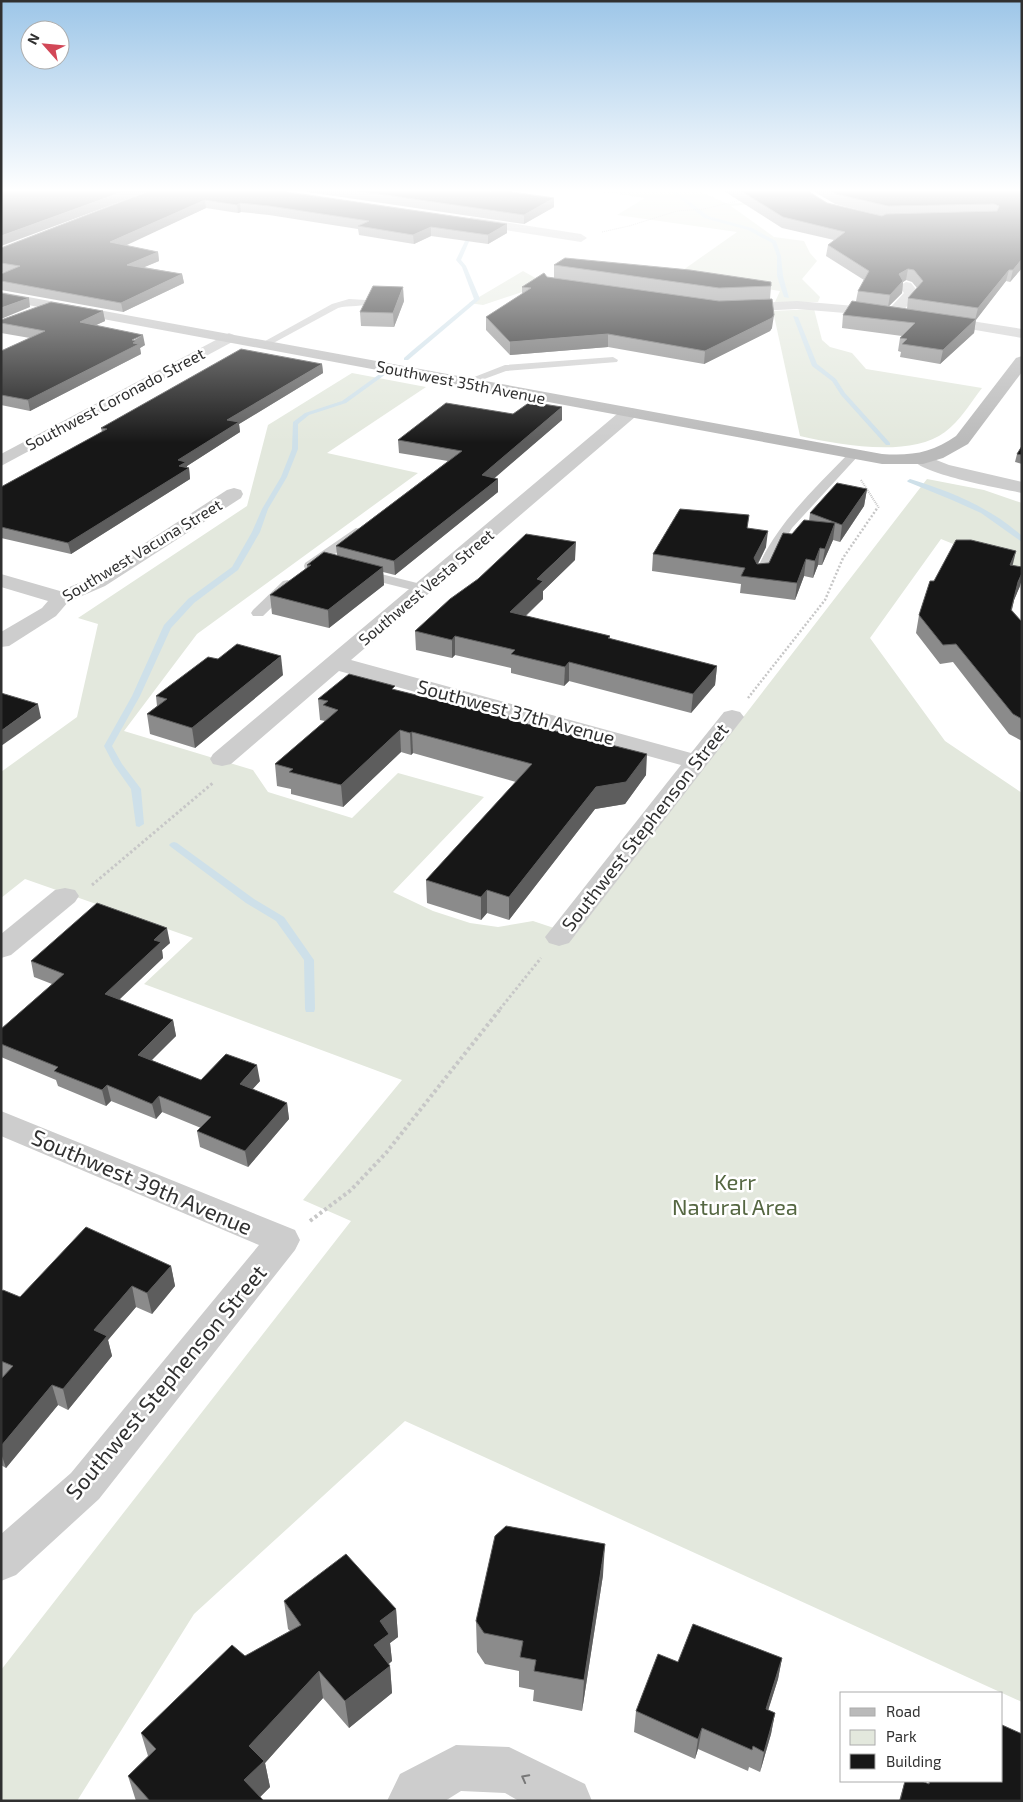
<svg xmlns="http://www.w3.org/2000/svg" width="1023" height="1802" font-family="'Exo 2',sans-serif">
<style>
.green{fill:#e3e8dd}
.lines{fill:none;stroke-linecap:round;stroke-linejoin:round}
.stream{fill:#cee0e9;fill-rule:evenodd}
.path-far4{stroke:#c7c7c7;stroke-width:1;stroke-dasharray:1 1;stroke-linecap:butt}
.path-far3{stroke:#c7c7c7;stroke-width:2;stroke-dasharray:1 1;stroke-linecap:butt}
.path-far2{stroke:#c7c7c7;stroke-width:2.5;stroke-dasharray:2 2;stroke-linecap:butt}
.path-far1{stroke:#c7c7c7;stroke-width:3;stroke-dasharray:2.5 2.5;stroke-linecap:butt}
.path{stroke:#c7c7c7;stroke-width:4;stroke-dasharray:3 3;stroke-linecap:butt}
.lane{fill:#cdcdcd;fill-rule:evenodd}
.street{fill:#cdcdcd;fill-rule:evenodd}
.secondary{fill:#bababa;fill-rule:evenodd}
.wall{fill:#8b8b8b;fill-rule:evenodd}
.shaded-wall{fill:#5d5d5d}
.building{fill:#171717;stroke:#5d5d5d}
.oneway{stroke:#777}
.labels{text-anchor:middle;stroke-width:5;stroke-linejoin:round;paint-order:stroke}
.far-street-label{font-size:16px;fill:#303030;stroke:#fff}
.street-label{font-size:19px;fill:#303030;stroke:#fff}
.near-street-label{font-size:22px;fill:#303030;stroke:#fff}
.near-park-label{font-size:22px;fill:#556742;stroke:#fff}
</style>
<rect width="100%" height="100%" fill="#fff"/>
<g class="green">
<polygon points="596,191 700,191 727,204 796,199 798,200 731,206 774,237 804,241 810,253 817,261 802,279 820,297 818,302 775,302 780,291 676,275 737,232 617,215 645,198"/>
<polygon points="523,271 546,284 483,305 469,303"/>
<path d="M814 309 822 340 830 347 852 353 866 369 982 388C971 402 960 421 945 432 910 458 840 445 800 436L773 311Z"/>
<polygon points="352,373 426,387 327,453 418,473 197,634 124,731 253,770 268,792 352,818 398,773 484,797 393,892 433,911 470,923 498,927 533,921 575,935 927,479 984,490 1022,503 1022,572 941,539 870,638 945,741 1022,793 1022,1702 405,1421 194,1614 77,1801 1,1801 1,1670 351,1221 303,1200 402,1080 144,984 193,938 25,879 1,898 1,772 77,717 98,624 78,618 247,506 268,425"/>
</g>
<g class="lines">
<g class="stream">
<polygon points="671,191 676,191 708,216 752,228 776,241 781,256 783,276 789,298 784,297 777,276 777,256 772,243 748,230 704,218"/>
<polygon points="463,229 467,229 471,237 461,260 466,266 480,299 408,360 404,360 404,358 413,350 474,299 462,267 456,260 467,237"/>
<polygon points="793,316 798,317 817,364 836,379 845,393 890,443 890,445 886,445 841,395 832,381 812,366"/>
<polygon points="381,373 386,374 346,403 309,415 298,424 298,449 287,477 268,509 260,532 238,570 194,603 171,628 140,696 112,746 122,764 141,789 144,824 139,827 136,826 131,789 114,765 104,746 132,696 164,625 188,599 232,567 252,532 262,509 281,477 292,449 293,422 305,413 342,401"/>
<path d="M910 479C950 491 991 508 1022 536V542L981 513 952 500 908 482 907 481Z"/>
<polygon points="174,842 177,843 254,899 284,917 314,960 315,1009 314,1012 306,1012 305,1009 304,960 276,921 246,903 171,847 169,845 171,843"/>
</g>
<polyline class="path-far4" points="602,232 629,226 677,211 704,209 741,200"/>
<polyline class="path-far3" points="861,480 879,508"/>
<polyline class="path-far2" points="748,698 825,600 843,558 878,507"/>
<g class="path-far1">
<polyline points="92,885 214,782"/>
<polyline points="500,1009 541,958"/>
</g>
<polyline class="path" points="310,1221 351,1190 386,1153 501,1008"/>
<g class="lane">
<path d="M349 299 366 300 371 303C365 307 348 305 338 308L266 347 258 345 332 304Z"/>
<polygon points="613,357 618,360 617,362 506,371 468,385 464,386 459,383 505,365"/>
<path d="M853 452 859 455 792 528 774 558 765 579H755L754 576C774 526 812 491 849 453Z"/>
<polygon points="356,528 360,529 362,532 360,535 315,569 305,569 304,566 305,563"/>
<polygon points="361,569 429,586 431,589 424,593 356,576 355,573 356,570"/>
<polygon points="288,580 295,584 293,587 263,616 253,616 251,613 253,610 283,581"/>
</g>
<g class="street">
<polygon points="471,217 581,234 587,238 581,242 467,224 465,221"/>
<polygon points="906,282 911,283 919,293 898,316 893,317 797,309 735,312 728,308 735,304 797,301 889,309 904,293 899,286"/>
<polygon points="939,316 1022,329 1022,338 934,323 932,320 934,317"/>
<polygon points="229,333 234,335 237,338 234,341 1,466 1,454"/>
<polygon points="629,408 635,409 637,413 635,417 351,660 691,753 724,712 732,710 740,712 744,717 740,722 569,943 559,946 549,943 545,937 681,765 339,671 231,764 222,766 213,764 210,759 213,754 623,409"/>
<path d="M921 454 949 465 1022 482V493C1000 488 923 475 912 459L915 455Z"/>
<polygon points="234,488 241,490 243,494 241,498 105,586 68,602 56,616 9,646 1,647 1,632 42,608 48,601 1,587 1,574 60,591 91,578 227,490"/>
<polygon points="65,888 75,890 79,896 75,902 11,955 1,958 1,934 55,890"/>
<polygon points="1,1111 295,1230 300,1240 295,1250 99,1499 16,1575 1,1581 1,1534 71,1473 259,1245 1,1136"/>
<polygon points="456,1745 509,1747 585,1784 592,1801 519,1801 505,1793 461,1791 445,1801 387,1801 400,1774"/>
</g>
<path class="secondary" d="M1 292 882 454C911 456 932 453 956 436L1016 358 1022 356V372L968 444 943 458 923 464H882L1 300Z"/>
</g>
<g class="wall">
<polygon points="149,191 507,224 507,233 488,244 431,236 414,244 359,235 358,229 269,215 241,212 238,213 206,208 125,245 158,252 159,261 144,267 182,274 184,283 123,312 1,290 1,274 4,273 1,272 1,248"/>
<polygon points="301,191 484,191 554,198 554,207 524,224"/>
<path d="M724 191H808L827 203 882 216 835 204 813 191H1022V268L1010 282 1006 281 976 319 974 333 940 364 900 357 901 352 898 351 900 338 902 336 842 328 843 315 856 301 858 291 864 280 826 256 828 245 834 240 782 228ZM906 280 912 282 917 288 908 298 907 309 889 306 902 293 903 282Z"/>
<polygon points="554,265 771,286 770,299 772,328 770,331 704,364 608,347 510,355 486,330 486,317 522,294 522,287 547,277 554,278"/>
<polygon points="404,301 394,327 361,326 360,312"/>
<polygon points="103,311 105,321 96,325 145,345 140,348 141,354 30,411 1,405 1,351 30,338 1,333 1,320"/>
<polygon points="322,364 323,373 239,424 240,432 187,466 187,468 189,468 190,479 71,554 1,538 1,487 102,432 101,428"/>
<polygon points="562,407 562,420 494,478 498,492 395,575 383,572 384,585 329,628 272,614 270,595 307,568 307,565 337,555 336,546 448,461 399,453 398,440 513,414"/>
<polygon points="1022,446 1022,464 1015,462 1017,454"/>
<polygon points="867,489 864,506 840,542 833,540 822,565 818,565 813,578 804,576 795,600 740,593 741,584 652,571 653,554 748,528 766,547 758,564 769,563 792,534 809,521 810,513"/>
<polygon points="575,560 543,591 543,599 526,616 610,636 610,639 717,666 715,685 691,713 569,681 564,686 511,673 511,668 455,655 452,658 416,650 415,631"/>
<polygon points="1013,566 1020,586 1014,600 1012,610 1022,622 1022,741 1009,734 953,662 940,664 916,633 919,615 934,581"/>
<polygon points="218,659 283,675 195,748 150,734 147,714 157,706 156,696"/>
<polygon points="395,690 517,719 517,721 646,775 625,804 595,809 509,920 487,913 481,920 427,903 426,880 516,782 413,753 411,755 401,752 343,807 291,794 291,789 277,786 275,764 325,721 320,720 318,699"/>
<polygon points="170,943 162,950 163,958 119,1000 173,1020 176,1036 151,1060 201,1080 260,1081 252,1089 287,1103 289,1119 248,1167 200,1147 197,1131 201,1128 162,1112 156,1119 111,1101 106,1106 58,1086 56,1080 1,1057 1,1029 52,984 34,977 31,961"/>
<polygon points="171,1266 175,1286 152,1314 136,1307 108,1340 112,1356 68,1410 58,1405 6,1468 1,1465 1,1379 2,1378 1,1378 1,1292 20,1297"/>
<polygon points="603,1575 582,1711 533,1701 534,1690 519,1687 519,1671 485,1664 477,1652 476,1621"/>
<polygon points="284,1601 396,1609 398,1637 390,1643 392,1661 389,1664 390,1666 392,1693 349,1728 323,1698 265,1763 270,1787 260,1797 264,1801 136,1801 128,1776 148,1756 141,1733 245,1656 290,1631 288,1629"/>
<polygon points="782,1658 778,1679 768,1710 775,1713 771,1734 760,1772 749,1767 748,1771 698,1749 695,1759 634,1732 636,1711 678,1662"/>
<polygon points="905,1781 928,1784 929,1781 1002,1781 1022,1801 899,1801"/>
</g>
<g class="shaded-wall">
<polygon points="125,191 149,191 1,246 1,236"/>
<polygon points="554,198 554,207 524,224 524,215"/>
<polygon points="205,200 206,208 112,252 110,242"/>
<polygon points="240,203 241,212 238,213 237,205"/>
<polygon points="507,224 507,233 488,244 488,235"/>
<polygon points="431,227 431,236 414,244 413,235"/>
<polygon points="158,252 159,261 128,274 127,265"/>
<polygon points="1022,259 1022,268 1010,282 1013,270"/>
<polygon points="908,269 906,280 903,282 902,293 888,307 890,295 899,274"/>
<polygon points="1009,270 1006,281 976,320 976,319 974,333 940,364 943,350 975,320 978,308"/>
<polygon points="182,274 184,283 123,312 121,303"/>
<polygon points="403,287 404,301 394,327 393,313"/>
<polygon points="29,298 30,307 1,319 1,308"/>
<polygon points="103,311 105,321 81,332 80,322"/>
<polygon points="774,315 772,328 770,331 704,364 705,351"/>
<polygon points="608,334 608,347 510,355 510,342"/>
<polygon points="143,335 145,345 140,348 141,354 30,411 28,400"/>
<polygon points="322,364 323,373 239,424 240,432 187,466 187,469 189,468 190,479 71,554 68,543 178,460 227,420"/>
<polygon points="562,407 562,420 482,489 482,475"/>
<polygon points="498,479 498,492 395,575 394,561"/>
<polygon points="867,489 864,506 840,542 842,525"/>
<polygon points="835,523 833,540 822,565 825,549"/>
<polygon points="768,531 766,547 752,575 754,558"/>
<polygon points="576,542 575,560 543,591 543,599 510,630 510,612 537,579"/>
<polygon points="820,548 818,565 813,578 815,561"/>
<polygon points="1016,551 1012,568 1010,565"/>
<polygon points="806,559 804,576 795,600 797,583"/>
<polygon points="383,567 384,585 329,628 328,610"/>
<polygon points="1022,573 1022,579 1020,586 1014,600 1007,628 1018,582"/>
<polygon points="455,636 455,655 452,658 452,640"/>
<polygon points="281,656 283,675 195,748 192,728"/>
<polygon points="569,662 569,681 564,686 565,667"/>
<polygon points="717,666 715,685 691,713 693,694"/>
<polygon points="38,704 41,718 1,746 1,731"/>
<polygon points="400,730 401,752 343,807 341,785"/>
<polygon points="412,732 413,753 411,755 410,733"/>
<polygon points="647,754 646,775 625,804 595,809 509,920 509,897 596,787"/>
<polygon points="487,890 487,913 481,920 481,897"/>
<polygon points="167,928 170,943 162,950 163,958 108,1010 105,994 154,940"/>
<polygon points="173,1020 176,1036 141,1071 138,1055"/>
<polygon points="257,1065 260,1081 243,1100 240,1084"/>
<polygon points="107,1085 111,1101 106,1106 102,1090"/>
<polygon points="159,1096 162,1112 156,1119 152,1104"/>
<polygon points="287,1103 289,1119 248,1167 245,1151"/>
<polygon points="171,1266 175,1286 152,1314 147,1293"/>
<polygon points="132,1286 136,1307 108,1340 112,1356 68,1410 63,1389 94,1330"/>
<polygon points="52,1385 58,1405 6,1468 1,1453 1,1446"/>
<polygon points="605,1544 603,1575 582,1711 584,1680"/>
<polygon points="396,1609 398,1637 390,1643 392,1661 377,1673 374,1645 380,1621"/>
<polygon points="782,1658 778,1679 762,1730 766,1709"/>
<polygon points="390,1666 392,1693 349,1728 345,1701"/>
<polygon points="319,1671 323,1698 265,1763 270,1787 256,1801 244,1780 249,1746"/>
<polygon points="775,1713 771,1734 760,1772 764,1752"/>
<polygon points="702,1728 698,1749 695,1759 698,1739"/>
</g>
<g class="building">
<polygon points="1,191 125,191 1,236"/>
<polygon points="149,191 281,191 507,224 488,235 431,227 413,235 358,226 369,221 269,206 240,203 237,205 205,200 110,242 158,252 127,265 182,274 121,303 1,281 1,274 20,266 1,263 1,248"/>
<polygon points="358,191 484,191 491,192 493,191 506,191 554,198 524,215"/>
<polygon points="741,191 808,191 827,203 882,216 886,214 997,211 999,206 994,204 888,206 836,194 831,191 1022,191 1022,259 1013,270 1009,270 978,308 908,298 923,281 914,270 908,269 899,274 903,281 890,295 858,291 869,271 828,245 845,232 783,217"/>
<polygon points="565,258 690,270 771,282 771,286 719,288 554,265"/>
<polygon points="544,273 547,277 719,301 772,299 774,315 772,318 705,351 608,334 510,342 486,317 531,288 522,287"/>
<polygon points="373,286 403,287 393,313 360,312"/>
<polygon points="1,293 29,298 1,308"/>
<polygon points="852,301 976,319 943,350 902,344 907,339 900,338 915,323 843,315"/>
<polygon points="51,302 103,311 80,322 143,335 132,340 136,341 133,343 139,344 28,400 1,395 1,351 45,331 1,323 1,320"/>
<polygon points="241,349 322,364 227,420 239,422 178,460 186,462 179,466 189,468 68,543 1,527 1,487 107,429 101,428"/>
<polygon points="530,402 562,407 482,475 498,479 394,561 336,546 462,451 398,440 446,403 513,414"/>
<polygon points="1022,446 1022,455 1017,454"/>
<polygon points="837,483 867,489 842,525 810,513"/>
<polygon points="680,509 749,515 747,528 768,531 754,558 757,564 769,563 783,533 792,534 804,520 835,523 825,549 820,548 815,561 806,559 797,583 741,576 745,568 653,554"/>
<polygon points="526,534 576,542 537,579 543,581 510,612 610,636 608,638 717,666 693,694 569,662 565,667 511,654 515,650 455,636 452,640 415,631 450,599 478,579"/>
<polygon points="956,540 971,540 1016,551 1010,565 1022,567 1022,573 1018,582 1011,610 1022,622 1022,719 1013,714 956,644 943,645 919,615 930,581 934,581"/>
<polygon points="324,552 383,567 328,610 270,595 311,565 307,565"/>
<polygon points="237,644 281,656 192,728 147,714 167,699 156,696 208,657 218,659"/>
<polygon points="349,674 395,686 392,689 464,707 466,705 517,719 516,721 647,754 626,782 596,787 509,897 487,890 481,897 426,880 532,764 412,732 410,733 400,730 341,785 289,772 293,769 275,764 338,710 323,705 328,701 318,699"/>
<polygon points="1,693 38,704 1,731"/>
<polygon points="97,903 167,928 154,940 161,942 105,994 173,1020 138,1055 201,1080 226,1054 257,1065 240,1084 287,1103 245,1151 197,1131 211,1117 159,1096 152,1104 107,1085 102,1090 54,1071 58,1067 1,1044 1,1029 64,974 31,961"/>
<polygon points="86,1227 171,1266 147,1293 132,1286 94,1330 107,1336 63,1389 52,1385 1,1446 1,1379 13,1366 1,1361 1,1292 3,1290 20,1297"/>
<polygon points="506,1526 605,1544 584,1680 534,1671 536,1660 520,1657 523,1641 484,1633 476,1621 495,1536"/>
<polygon points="346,1554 396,1609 380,1621 389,1634 374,1645 390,1666 345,1701 319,1671 249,1746 264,1761 244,1780 264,1801 150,1801 128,1776 156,1749 141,1733 232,1645 245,1656 301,1625 284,1601"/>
<polygon points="693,1624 782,1658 766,1709 775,1713 764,1752 753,1746 752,1750 702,1728 698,1739 636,1711 658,1654 678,1662"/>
<polygon points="1002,1725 1022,1734 1022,1801 900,1801 905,1781 922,1781 929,1784 930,1781 1002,1781"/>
</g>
<defs><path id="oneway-chevron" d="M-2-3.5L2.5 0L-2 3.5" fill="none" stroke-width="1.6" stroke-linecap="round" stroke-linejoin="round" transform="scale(1.25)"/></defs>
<use class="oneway" href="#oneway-chevron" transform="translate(525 1778) rotate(-152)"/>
<linearGradient id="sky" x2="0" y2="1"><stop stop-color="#9dc6e8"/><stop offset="0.43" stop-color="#fff"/><stop offset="1" stop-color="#fff" stop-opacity="0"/></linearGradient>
<rect width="1023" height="443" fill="url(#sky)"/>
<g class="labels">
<g class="far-street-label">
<text transform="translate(461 382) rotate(11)" y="6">Southwest 35th Avenue</text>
<text transform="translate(115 399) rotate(-28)" y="6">Southwest Coronado Street</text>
<text transform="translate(142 550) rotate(-31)" y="6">Southwest Vacuna Street</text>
<text transform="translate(426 587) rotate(-40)" y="6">Southwest Vesta Street</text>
</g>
<g class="street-label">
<text transform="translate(516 712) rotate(15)" y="7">Southwest 37th Avenue</text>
<text transform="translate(645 827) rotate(-52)" y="7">Southwest Stephenson Street</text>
</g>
<g class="near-street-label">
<text transform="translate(142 1182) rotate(23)" y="8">Southwest 39th Avenue</text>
<text transform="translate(166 1382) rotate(-50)" y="8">Southwest Stephenson Street</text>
</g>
<g class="near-park-label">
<text x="735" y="1190">Kerr<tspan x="735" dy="25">Natural Area</tspan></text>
</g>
</g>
<rect width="1023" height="1802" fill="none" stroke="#303030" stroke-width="5"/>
<rect x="840" y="1692" width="162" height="90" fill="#ffffff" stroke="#acacac"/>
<rect x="850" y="1708" width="25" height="8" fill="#bababa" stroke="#acacac"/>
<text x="886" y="1717" font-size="15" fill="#303030">Road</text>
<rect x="850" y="1730" width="25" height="15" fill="#e3e8dd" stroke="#acacac"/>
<text x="886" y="1742" font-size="15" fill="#303030">Park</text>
<rect x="850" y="1754" width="25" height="15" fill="#171717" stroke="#acacac"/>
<text x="886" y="1767" font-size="15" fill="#303030">Building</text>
<g transform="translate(45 45) rotate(297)"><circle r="24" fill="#ffffff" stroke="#acacac"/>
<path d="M0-4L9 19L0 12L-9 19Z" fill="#d24757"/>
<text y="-8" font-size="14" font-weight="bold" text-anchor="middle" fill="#303030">N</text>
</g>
</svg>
